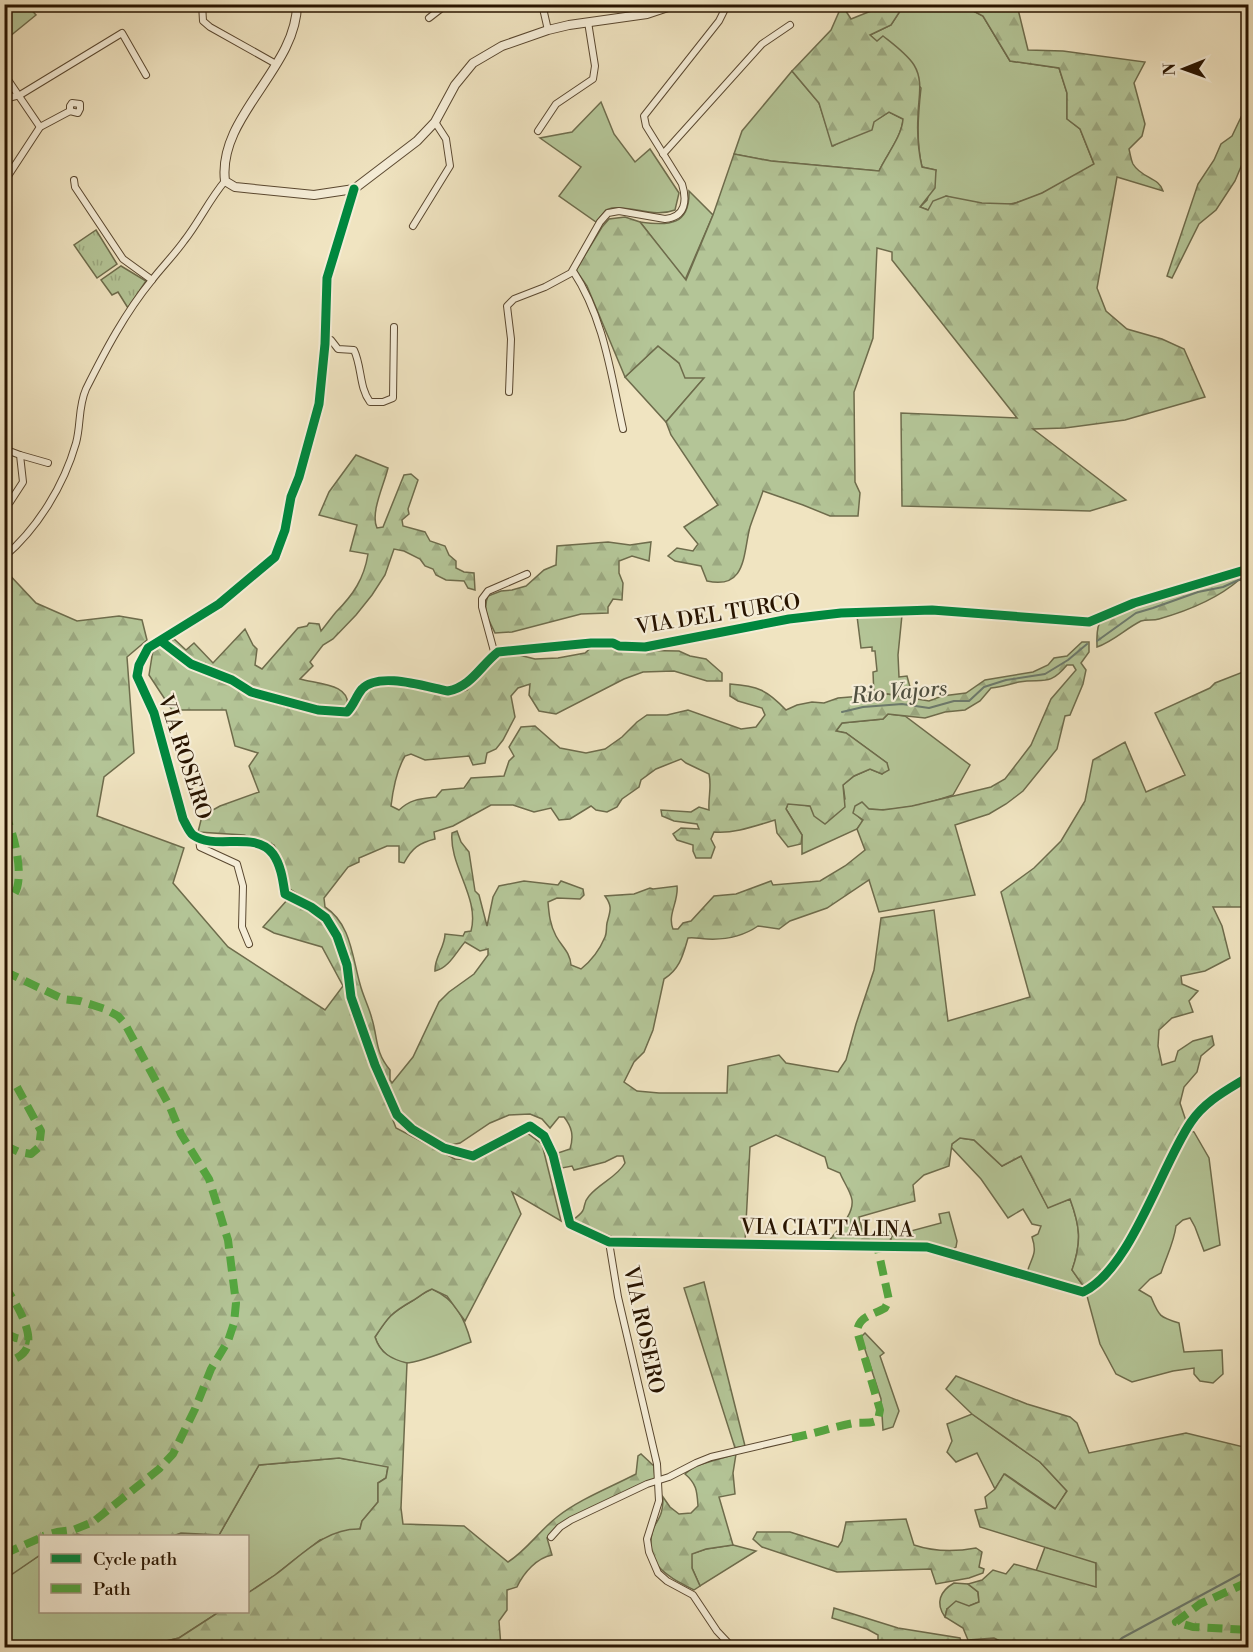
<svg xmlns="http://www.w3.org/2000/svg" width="1253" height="1652" font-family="'Libre Bodoni',serif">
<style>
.grass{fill:#b4c597;stroke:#6e6c4c;stroke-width:1.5}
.forest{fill:url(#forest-firs);stroke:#6e6c4c;stroke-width:1.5;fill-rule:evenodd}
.park{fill:url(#park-tufts);stroke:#6e6c4c;stroke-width:1.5}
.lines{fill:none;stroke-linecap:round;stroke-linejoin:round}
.stream{stroke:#6c7a6d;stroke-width:2}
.minor-casing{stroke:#5a4830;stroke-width:8}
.tertiary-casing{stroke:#5a4830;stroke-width:10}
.minor{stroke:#f5edd7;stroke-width:6}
.tertiary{stroke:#f5edd7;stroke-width:8}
.quiet{stroke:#53a840;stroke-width:8;stroke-dasharray:15 8;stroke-linecap:butt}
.cycleway-casing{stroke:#f5edd7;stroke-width:13}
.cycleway{stroke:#00873e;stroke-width:9}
.labels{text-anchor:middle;stroke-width:4.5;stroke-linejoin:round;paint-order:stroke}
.street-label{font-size:21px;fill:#281400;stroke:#f5edd7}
.water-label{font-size:22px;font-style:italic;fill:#505040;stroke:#f5edd7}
</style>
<defs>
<pattern id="forest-firs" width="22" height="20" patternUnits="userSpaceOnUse" patternTransform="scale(1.5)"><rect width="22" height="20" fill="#b4c597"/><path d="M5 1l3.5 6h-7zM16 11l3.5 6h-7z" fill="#9ba880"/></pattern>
<pattern id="park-tufts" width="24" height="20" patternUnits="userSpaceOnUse" patternTransform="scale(1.5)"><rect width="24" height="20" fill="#b4c597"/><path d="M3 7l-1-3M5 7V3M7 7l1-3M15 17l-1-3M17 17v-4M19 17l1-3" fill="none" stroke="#9ba880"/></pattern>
</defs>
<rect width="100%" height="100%" fill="#f0e4c1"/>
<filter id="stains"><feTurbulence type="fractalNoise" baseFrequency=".00333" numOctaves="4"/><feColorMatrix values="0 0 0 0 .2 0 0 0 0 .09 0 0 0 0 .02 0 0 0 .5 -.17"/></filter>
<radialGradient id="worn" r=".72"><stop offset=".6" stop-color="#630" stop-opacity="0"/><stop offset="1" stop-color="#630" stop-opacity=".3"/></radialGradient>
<g class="grass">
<polygon points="5,5 27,5 36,15 9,37 6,33 5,34"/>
<path d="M916 5H962L983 16 1010 61 1059 68 1067 93V119L1080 129 1094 164C1070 179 1043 196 1015 203 997 208 963 202 946 196L928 210 920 207 927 200 936 170 922 167C916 141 918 115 921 88L870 35 891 25 900 11Z"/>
<path d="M792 71 819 103 833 146 889 112 903 119C902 136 887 154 879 171L771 161 734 154 742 131Z"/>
<path d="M601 102 614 134 635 162 650 149 679 193 675 210C654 218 634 206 612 208L606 210 596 222 559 196 581 167 540 138 572 132Z"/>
<path d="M689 191 713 215 685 280 640 222C668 226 690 226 689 191Z"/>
<polygon points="658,346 679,363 705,377 666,422 625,377"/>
<polygon points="902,615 898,655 899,677 907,676 910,687 908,697 887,694 874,695 873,672 877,671 875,651 872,651 872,647 861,648 857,616"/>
<path d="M888 714 905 716 970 765 953 795C926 804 897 812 869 809L859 817 863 821 857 829 802 854V835L786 809 788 803 810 806 845 799 843 785 854 776 870 769 882 774 887 763 846 733 836 731 842 723 883 719Z"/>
<path d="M1189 1130 1194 1132 1209 1158 1220 1245 1204 1251 1195 1227 1190 1218 1183 1220 1176 1226C1174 1243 1166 1257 1161 1273L1150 1279 1139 1290 1151 1297C1159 1316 1159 1317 1179 1323L1184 1352 1222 1350 1223 1374 1213 1383 1200 1381 1194 1374V1368L1173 1371 1132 1382 1116 1374 1100 1344 1087 1296 1102 1283 1128 1249Z"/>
<path d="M960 1138 974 1140 1002 1166 1021 1156 1048 1207 1070 1199C1080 1226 1082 1242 1072 1270L1084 1287 1076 1288 1027 1273C1031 1257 1038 1255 1032 1237L1038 1234 1041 1226 1032 1224 1023 1209 1008 1218 981 1179 951 1147 952 1144Z"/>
<polygon points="949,1212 957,1241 956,1247 953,1249 931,1243 890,1242 892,1236 941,1223 939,1214"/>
<path d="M432 1289C456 1300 464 1317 471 1342 457 1347 420 1363 406 1363 391 1362 379 1350 375 1337 388 1317 391 1313 412 1301 419 1297 424 1292 432 1289Z"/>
<polygon points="865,1333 884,1353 880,1356 899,1411 893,1427 883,1430 881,1399 861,1337"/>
<polygon points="972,1414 1040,1462 1067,1491 1056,1509 1005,1474 995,1489 977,1453 956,1462 947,1452 952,1441 947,1424"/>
<polygon points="339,1458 388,1466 386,1478 378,1483 378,1502 362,1521 360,1529 320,1540 275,1575 248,1593 248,1536 173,1536 181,1533 219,1535 259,1465"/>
<polygon points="733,1545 756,1551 700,1586 692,1568 691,1554 706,1549"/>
<polygon points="1045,1547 1096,1562 1097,1588 1036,1571"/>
<polygon points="40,1555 40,1612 219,1612 179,1638 141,1647 5,1647 4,1579"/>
<path d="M954 1583 968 1584 978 1592 979 1602 969 1606 947 1609 945 1617C935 1603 940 1591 954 1583Z"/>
</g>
<g class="forest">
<path d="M842 5 851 19 881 7 879 5H915L900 11 891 25 870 35 877 41 883 36C893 44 907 54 914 65 924 81 918 99 918 116 917 133 918 150 922 167L936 170 935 188 920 207 928 210 933 201 946 196 982 203 1013 204 1042 193 1094 164 1080 129 1067 119V93L1059 68 1010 61 983 16 962 5H1017L1028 50 1063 51 1145 62 1134 83 1145 124 1142 136 1129 149C1130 153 1131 160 1133 164 1141 178 1160 178 1163 191L1117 177 1097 288 1106 311 1127 329 1162 339 1184 349 1205 397 1125 420 1065 428 1033 429 1126 500 1090 511 902 506 901 413 1017 418 892 260V252L877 248 873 338 854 392 855 482 860 493 858 516H830L803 505 763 491C759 503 754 515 750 527 743 553 747 590 707 581L701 566 675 561 668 556 677 548 693 551 698 544 684 527 718 505 671 435 666 422 704 378H685L679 363 658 346 625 377 587 286 576 270 602 227 609 219 625 217 640 222 686 280 713 215 734 154 771 161 879 171C887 154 902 136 903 119L889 112 874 122 872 130 832 146 819 103 792 71 831 30Z"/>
<polygon points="1248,105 1248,150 1235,181 1216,210 1199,224 1172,278 1167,276 1198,184 1214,160 1221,144 1232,136 1243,113"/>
<path d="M356 455 388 468C384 485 370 513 377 528L383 527 404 475 411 474 418 480 408 509 409 514 402 520 403 526 425 532 430 541 445 546 449 555 456 561V568L464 572 474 573 475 590 468 588 464 581 446 580 436 575 433 569 425 566 420 559 404 551 394 549 385 575 372 595 356 615 333 639 323 645 310 662 313 666 300 679C316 684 353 683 347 709L334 710 304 704 252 689 231 676 228 681C252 702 318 718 350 715L367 688 379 683 455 694 467 690 489 662 499 655 511 653 535 659 558 658 585 653 593 646 612 645 616 650 679 651 690 656 706 659 722 673V681H707L674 671 643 672 624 679 556 714 539 711 529 695 530 684 518 688 511 696 515 717 503 740 496 749 487 753 485 763 473 765 469 756 425 760 411 754 405 756C396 771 393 789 391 806L399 810C411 799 420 799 436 797L442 790 464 788 471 778 504 776 509 761 514 756 509 747 521 727 535 726 560 748 586 753 605 749 622 737 637 722 647 715H667L688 710 741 729 756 727 765 715 762 708 738 701 730 696V684C758 686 767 690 786 710L797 705 812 702 824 703 838 698 887 694 929 701 942 696 966 693 985 680 1033 672 1048 665 1054 658 1067 656 1082 642H1089V652L1081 663 1086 670 1083 684 1070 715 1065 716 1057 749 1023 791 1006 804 989 814 955 825 975 895 879 912 869 880 827 908 790 921 779 929 758 926C742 937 726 940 707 939 700 939 695 937 688 938 683 955 680 969 664 979L653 1030 644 1052 634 1062 624 1082 637 1091 659 1093H727L728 1066 779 1055 786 1063 838 1072 846 1060 856 1024 874 970 881 918 934 910 948 1021 1030 997 1001 892 1034 868 1061 841 1085 801 1093 760 1125 742 1146 792 1185 775 1155 713 1210 688 1215 683 1248 670V907H1213L1222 926 1230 958 1205 971 1181 976 1182 984 1198 991 1189 1001 1193 1012 1172 1018 1159 1030 1158 1046 1162 1065 1175 1061 1178 1051 1193 1041 1212 1036 1214 1045 1201 1056 1197 1072 1184 1087 1180 1103 1186 1121 1122 1247 1098 1277 1084 1287 1072 1270C1082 1242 1080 1226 1070 1199L1048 1208 1021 1156 1002 1166 974 1140 960 1138 952 1144 949 1166 924 1175 913 1185 915 1201 859 1217 864 1237 892 1230 890 1242H828C837 1230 854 1215 852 1200 851 1192 843 1181 840 1173L828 1168 825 1157 776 1135 750 1147 745 1242 615 1238 578 1223 574 1219C590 1208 580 1206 589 1196 600 1183 617 1177 625 1163L623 1156H617L605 1162 574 1170 572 1166 562 1168 558 1153 570 1149C574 1136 572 1127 564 1117H559L550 1128 542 1119 530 1114 509 1115 490 1123 460 1143 451 1145 439 1140 409 1120 400 1111 390 1091 354 997 346 946 337 927 330 915 288 888 282 875 283 864 274 845 244 835 198 832 202 816 220 806 259 792 249 766 258 753 235 746 226 710H172L149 675 153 650 174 639 186 650 194 643 213 663 245 629 253 645 257 649 255 665 262 669 298 628 307 626 309 623 319 624 321 631C326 625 331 618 336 612 353 595 364 579 368 554L350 551 357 525 319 515 329 492ZM1067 665H1073L1076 670 1051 699 1031 745 1005 779 991 787 912 806 883 810 869 809 862 802 855 806 853 813 863 820 857 829 865 850 845 866 820 881 773 885 771 881 736 894 714 896 691 921 683 923 678 929H673C667 915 679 901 677 886L653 889 650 888 634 894 605 896C613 907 610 911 607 923 606 928 607 933 605 937 600 949 591 961 581 969L571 965C570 952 562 947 556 936 550 925 549 914 548 902L557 898 580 899 584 895 583 889 561 881 558 885 524 881 499 886 493 897 487 926 479 895 475 891 469 852 461 842 457 831 452 833C449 866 480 898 471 931L465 932 463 936 445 934C445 947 434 958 435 971 449 968 456 952 465 942L480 951 488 949V955L474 974 449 992 439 1002 413 1057 392 1083 390 1080V1070C375 1052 378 1039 372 1019 369 1007 363 996 360 984 352 956 351 924 325 907L324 898 348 867 359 862V858L387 846H399V862L404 863C412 848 419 843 435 839L434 832 453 826 491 805H513L534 812 551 808 559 820 570 819 591 806 596 810 607 812 617 807 622 799 639 787 641 780 656 769 681 759 686 763 709 774C712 787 708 797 709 810L699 807 691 812 661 810 662 816 674 821 697 824 699 829 681 828 673 834 677 840 693 845V851L696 858H711L715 847 711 839 714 832C733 834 755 826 775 820L777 833 788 847 801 844 802 835 786 809 788 804 810 806 814 816 825 824 845 807 843 785 854 776 870 769 882 774 889 770 887 763 846 733 836 731 842 723 883 719 888 714 925 718 945 712 965 710 980 701 991 688C1003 687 1009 684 1019 682 1043 678 1049 687 1067 665Z"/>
<path d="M608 542 630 545 651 542 649 561 632 556 619 561V573L623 583 622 600 613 599 608 607V613L581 614 512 632 495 633C489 620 482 610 488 596L501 591 512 590 526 586 544 570 556 565 557 546Z"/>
<path d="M4 569 36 603 77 621 119 616 142 620 147 640 127 657 134 753 104 777 97 816 184 848 173 883 228 947 325 1010 343 986 322 947 274 933 263 927 289 898C301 905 316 911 325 921 347 948 344 984 353 1015L396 1128 455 1159 476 1160 527 1133 542 1144 561 1221 512 1192 521 1214 465 1321 447 1296 432 1289C424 1292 419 1297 412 1301 391 1313 388 1317 375 1337 380 1353 391 1359 407 1363L401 1508 403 1524 464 1526 508 1562C527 1550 539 1531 557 1517 580 1499 609 1488 636 1474L638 1456 641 1454 654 1466 655 1479 554 1530 547 1538 552 1555C537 1558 524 1572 517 1587L507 1590V1610L499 1621 501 1647H141L179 1638 219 1612H248V1593C257 1587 266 1581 275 1575 301 1556 325 1528 360 1529L362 1521 378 1502V1483L386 1478 388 1467 339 1458 259 1465 219 1535 181 1533 173 1536H85L77 1534 72 1536H40V1555L5 1579Z"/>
<path d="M1248 573V582L1239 580C1217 599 1187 611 1159 619 1153 621 1147 619 1141 621 1125 629 1114 641 1097 647 1096 618 1099 621 1125 609Z"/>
<polygon points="704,1282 745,1446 735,1448 684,1288"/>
<polygon points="956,1376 1027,1404 1070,1417 1077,1423 1089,1453 1186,1433 1248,1448 1248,1647 1000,1648 1002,1642 994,1638 968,1640 963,1628 945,1617 947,1609 956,1601 969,1606 979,1602 978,1592 968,1584 982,1580 993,1570 1006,1574 1014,1564 1096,1587 1096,1563 980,1527 975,1510 987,1508 985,1497 995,1489 1004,1474 1055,1509 1067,1491 1040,1462 972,1414 946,1389"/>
<path d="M736 1454 733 1473 735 1494 719 1497 733 1545 706 1549 692 1554V1568L700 1586 694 1590C667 1576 643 1565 653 1529 655 1524 658 1521 660 1516 663 1510 663 1503 663 1497L670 1507 679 1514 691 1513 698 1506C697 1492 697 1484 685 1474L695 1466Z"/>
<path d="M906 1519 914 1545C935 1552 954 1552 976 1548L982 1552 979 1567 984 1569 983 1573 969 1578 936 1584 931 1569 837 1572 762 1547 753 1539 757 1532H790L838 1547 842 1541 846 1522Z"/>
<polygon points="834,1608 898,1628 960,1638 961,1641 949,1643 947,1647 878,1647 878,1635 867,1629 832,1618"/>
</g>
<g class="park">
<polygon points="96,230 117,264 97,278 74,245"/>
<polygon points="121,266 146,281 128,308 118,292 112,295 101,280"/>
</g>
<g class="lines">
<g class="stream">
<polyline points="1097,641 1136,613 1153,608 1198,592 1223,587 1243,578 1248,579"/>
<polyline points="842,712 863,707 902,704 929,708 954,701 969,701 984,687 1006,680 1045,674 1068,660 1087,644"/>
<polyline points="1111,1648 1122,1638 1248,1570"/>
</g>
<g class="minor-casing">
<g id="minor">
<polyline points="202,4 203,21 210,27 276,64"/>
<polyline points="542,4 548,30"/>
<polyline points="429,18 447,4"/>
<polyline points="4,40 7,38"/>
<polyline points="4,74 40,127"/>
<polyline points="4,99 20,95 122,33 146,75"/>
<polyline points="538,131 556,104 593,79 595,66 588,22"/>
<polyline points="663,154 762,44 790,25"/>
<polyline points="74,180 75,187 123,259 152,280"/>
<polyline points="4,182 40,127 70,111 70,106 72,103 80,104 80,109 78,113 70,111"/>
<path d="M354 189 327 278 325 344 319 404 299 477 291 497 285 530 275 557 219 604 148 648 139 665 137 676 154 713 183 819C186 824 189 832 193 835 215 851 255 830 273 854 281 865 283 881 285 894L311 907 326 918 337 936 347 965 351 997 375 1065 397 1115 412 1129 444 1148 473 1156 530 1126 544 1136 553 1155 570 1224 609 1242 927 1247 1083 1292C1131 1269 1161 1166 1191 1122 1205 1101 1227 1090 1248 1077"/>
<polyline points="413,226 450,166 446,139 435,122"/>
<path d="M573 271C604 318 611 375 623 429"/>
<path d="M326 339 331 340 338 349 354 350C362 367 359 387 370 402H383L393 398 394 327"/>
<path d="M509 392 511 339 507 306 514 299 545 287 571 273 600 222 608 213 619 211 665 219C686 217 687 200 682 184L646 126 644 116 719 21 725 9V4"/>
<polyline points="4,449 20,455 23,482 10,502 4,504"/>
<polyline points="20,455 48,463"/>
<path d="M4 557C38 528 64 485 76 443 81 425 78 407 86 389 105 351 125 313 152 280 162 267 174 255 184 241 199 222 209 200 225 181"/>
<path d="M161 641 191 664 232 680 251 692 318 710 347 712C354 705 356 696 362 689 379 671 426 687 448 691 471 687 481 665 498 652L591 643H613L619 646 645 647 789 619 841 613 932 610 1089 622 1134 603 1248 569"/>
<polyline points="495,655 482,607 482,599 488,591 527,574"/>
<polyline points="199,838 200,847 237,864 243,886 242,927 249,944"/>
<polyline points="609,1242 618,1297 657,1464 659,1501 647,1539 649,1552 658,1573 667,1581 693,1595 717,1631 733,1648"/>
<polyline points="551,1537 560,1527 571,1520 647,1484 669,1477 696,1463 711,1457 792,1438"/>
</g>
</g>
<g class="tertiary-casing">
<path id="tertiary" d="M297 4C297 68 217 117 225 181L235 187 314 195 354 189 417 141 435 122 455 85 473 63 502 46 548 30 569 25 647 14 677 4"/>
</g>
<use href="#minor" class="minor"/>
<use href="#tertiary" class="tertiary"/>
<g class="quiet">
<path d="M4 812C13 830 25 874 15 893 13 897 8 901 4 904"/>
<polyline points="4,971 63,999 80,1001 105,1009 118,1016 125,1024 170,1107 181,1134 209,1179 228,1240 236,1303 234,1323 228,1341 211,1369 195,1409 173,1454 159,1469 93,1522 73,1530 57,1532 43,1536"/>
<polyline points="4,1145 19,1152 31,1154 39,1147 41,1131 17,1087"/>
<path d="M4 1285C14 1300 37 1335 25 1351 21 1357 11 1361 4 1363"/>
<polyline points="4,1333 16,1338 30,1341"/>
<path d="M792 1438C813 1434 833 1427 854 1423 863 1422 871 1424 878 1420L880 1410 857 1331C859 1316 873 1315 885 1308L889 1300 877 1245"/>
<polyline points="4,1554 40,1538"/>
<polyline points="1248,1582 1200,1604 1176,1622 1193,1627 1248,1630"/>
</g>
<g class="cycleway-casing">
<g id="cycleway">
<path d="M354 189 327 278 325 344 319 404 299 477 291 497 285 530 275 557 219 604 148 648 139 665 137 676 154 713 183 819C186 824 189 832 193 835 215 851 255 830 273 854 281 865 283 881 285 894L311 907 326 918 337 936 347 965 351 997 375 1065 397 1115 412 1129 444 1148 473 1156 530 1126 544 1136 553 1155 570 1224 609 1242 927 1247 1083 1292C1131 1269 1161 1166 1191 1122 1205 1101 1227 1090 1248 1077"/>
<path d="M161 641 191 664 232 680 251 692 318 710 347 712C354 705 356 696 362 689 379 671 426 687 448 691 471 687 481 665 498 652L591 643H613L619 646 645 647 789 619 841 613 932 610 1089 622 1134 603 1248 569"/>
</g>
</g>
<use href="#cycleway" class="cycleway"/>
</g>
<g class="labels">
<g class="street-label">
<text transform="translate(718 614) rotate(-9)" y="7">VIA DEL TURCO</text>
<text transform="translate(185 757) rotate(72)" y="7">VIA ROSERO</text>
<text transform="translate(827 1228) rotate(1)" y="7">VIA CIATTALINA</text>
<text transform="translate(644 1330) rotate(78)" y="7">VIA ROSERO</text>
</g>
<g class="water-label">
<text transform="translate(899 691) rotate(-5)" y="8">Rio Vajors</text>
</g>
</g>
<rect width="1253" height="1652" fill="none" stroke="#f0e4c1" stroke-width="24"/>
<rect x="6" y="6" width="1241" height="1640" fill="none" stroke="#281400" stroke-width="3"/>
<rect x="12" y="12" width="1229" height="1628" fill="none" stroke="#281400" stroke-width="1.5"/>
<rect x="39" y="1535" width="210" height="78" fill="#f5edd7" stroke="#a39681" stroke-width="1.5"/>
<rect x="51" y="1554" width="30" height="9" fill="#00873e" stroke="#a39681" stroke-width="1.5"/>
<text x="93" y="1565" font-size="18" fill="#281400">Cycle path</text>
<rect x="51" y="1584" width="30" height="9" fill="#53a840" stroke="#a39681" stroke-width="1.5"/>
<text x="93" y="1595" font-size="18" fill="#281400">Path</text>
<g transform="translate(1184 69) rotate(269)" stroke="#f5edd7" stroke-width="4.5" paint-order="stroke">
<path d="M0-4.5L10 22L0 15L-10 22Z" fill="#281400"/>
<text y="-9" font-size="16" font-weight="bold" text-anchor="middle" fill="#281400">N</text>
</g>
<rect width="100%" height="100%" filter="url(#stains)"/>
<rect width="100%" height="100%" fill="url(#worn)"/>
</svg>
